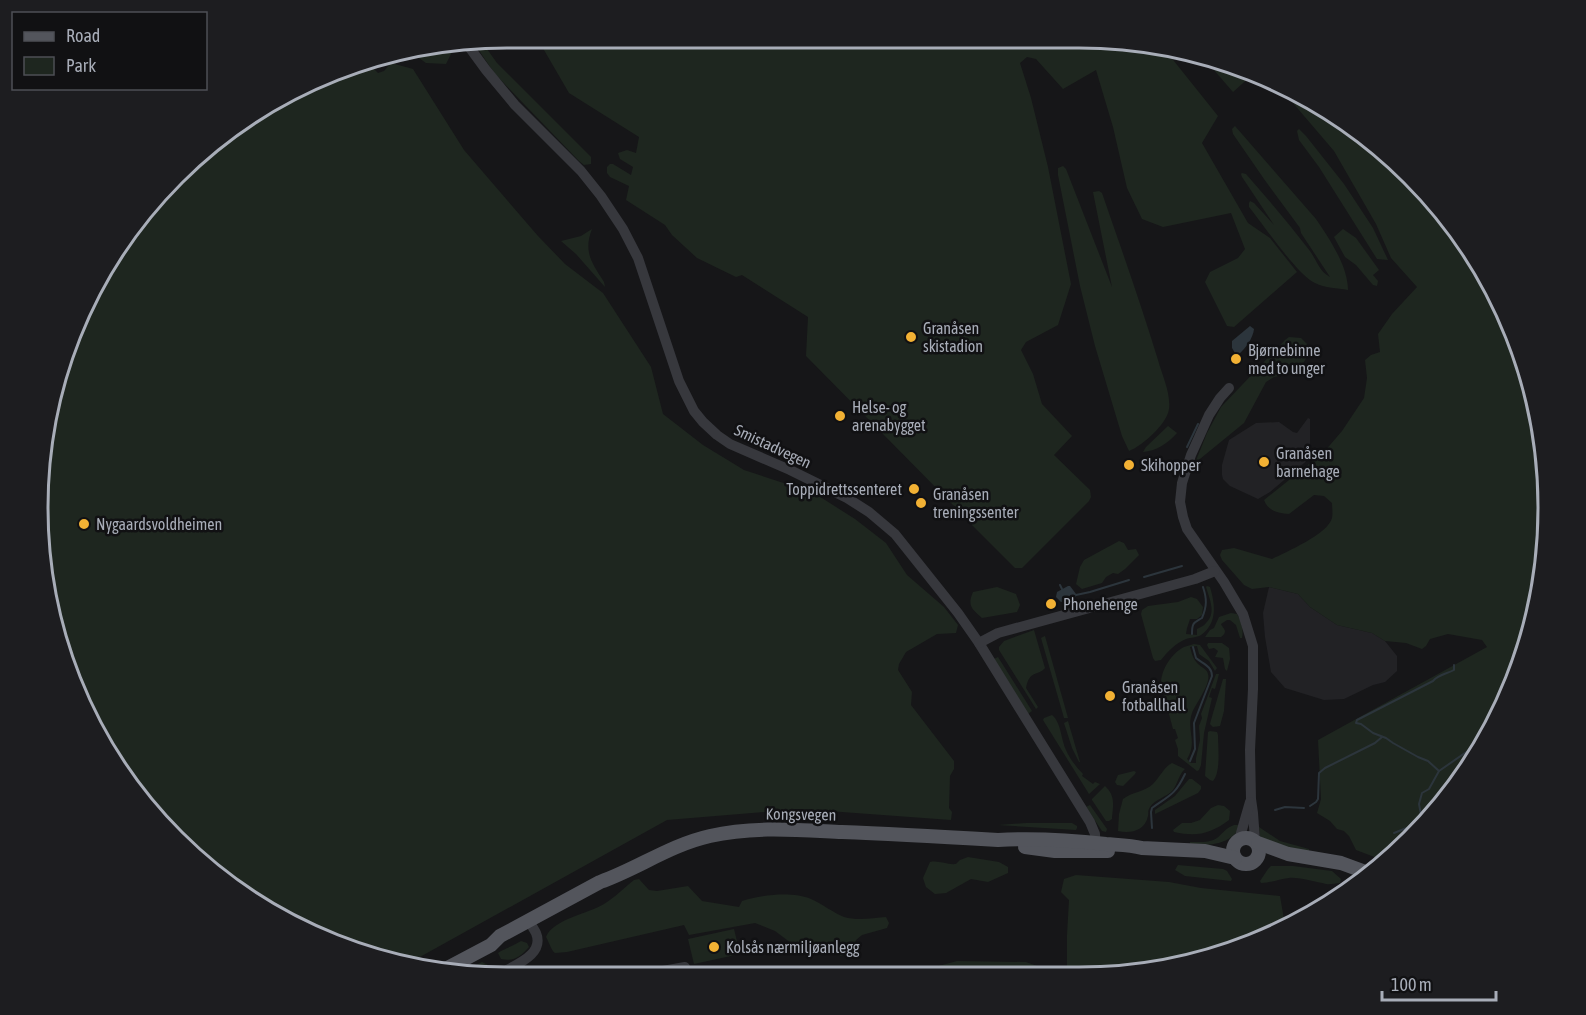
<svg xmlns="http://www.w3.org/2000/svg" width="1586" height="1015" font-family="'Asap Condensed',sans-serif">
<style>
.built{fill:#222225}
.green{fill:#1e261f}
.water{fill:#2c353c}
.lines{fill:none;stroke-linecap:round;stroke-linejoin:round}
.stream{stroke:#2c353c;stroke-width:2}
.minor{stroke:#37383d;stroke-width:10}
.major{stroke:#53555c;stroke-width:14}
.poi-dot{fill:#f2b134;stroke:#111113;stroke-width:2}
.labels{text-anchor:middle;stroke-width:5;stroke-linejoin:round;paint-order:stroke}
.poi-label{font-size:16px;fill:#a8adb8;stroke:#111113;text-anchor:start}
.street-label{font-size:16px;fill:#a8adb8;stroke:#111113}
.rim{fill:none;stroke:#a8adb8;stroke-width:3}
</style>
<rect width="100%" height="100%" fill="#161618"/>
<g class="built">
<polygon points="1308,418 1310,419 1310,458 1270,492 1258,499 1230,486 1223,479 1222,475 1222,465 1229,440 1256,423 1279,422 1293,432 1297,433"/>
<polygon points="1269,587 1298,594 1310,607 1337,625 1372,633 1385,641 1397,656 1397,671 1385,682 1373,685 1344,699 1324,700 1285,688 1271,672 1265,637 1263,613"/>
</g>
<g class="green">
<polygon points="537,38 1140,42 1174,52 1170,56 1218,116 1202,143 1248,223 1270,238 1297,272 1234,327 1227,326 1205,282 1210,272 1238,258 1245,249 1231,213 1163,227 1142,219 1127,188 1113,127 1096,70 1063,89 1036,59 1027,57 1020,63 1031,98 1048,167 1071,284 1058,325 1026,342 1021,350 1033,374 1042,404 1072,436 1054,455 1090,490 1091,497 1089,501 1022,568 1015,568 972,525 971,520 973,517 953,505 806,356 808,317 742,275 736,277 697,258 672,235 665,225 626,200 629,186 610,177 607,173 607,167 610,164 613,164 631,175 633,167 620,159 618,153 627,150 636,153 639,137 569,93"/>
<polygon points="482,42 497,63 591,157 591,164 584,165 579,161 495,74 474,43"/>
<polygon points="450,47 452,52 446,64 426,63 412,53"/>
<polygon points="369,60 369,64 378,73 384,71 391,63 413,69 464,150 538,236 565,264 603,293 651,367 663,414 703,445 744,470 814,493 855,519 886,543 907,575 944,607 958,625 956,633 937,634 906,652 899,664 898,670 912,692 911,705 954,761 954,769 950,776 949,808 952,812 951,820 801,809 667,820 409,963 327,942 198,861 101,743 53,629 38,477 63,356 135,221 246,117 357,62"/>
<polygon points="1207,62 1252,75 1233,92"/>
<path d="M1275 82 1286 86 1388 154 1451 221 1500 299 1532 386 1547 476 1546 537 1539 540 1540 546 1543 549 1545 548V569L1524 658 1486 742 1432 817 1385 861 1356 850 1349 836 1344 831 1337 829 1330 821 1317 813 1321 799 1318 740 1487 647 1482 640 1448 634 1430 639 1426 646 1422 649 1406 643 1385 641 1372 633 1337 625 1310 607 1298 594 1269 587 1252 589 1244 585 1222 560 1220 555 1222 550 1234 548 1272 559C1286 552 1328 534 1332 518 1333 513 1332 508 1332 503L1324 496 1314 495 1289 514C1278 513 1268 511 1264 500L1324 452 1342 431 1364 398 1367 378 1365 360 1371 355 1380 352 1378 334 1392 314 1417 287 1391 258 1376 224 1334 151Z"/>
<path d="M1235 126 1316 219C1329 238 1348 266 1348 290 1337 288 1325 288 1315 283 1299 277 1262 223 1249 207V203L1250 201 1254 203 1274 225 1242 177 1241 174 1242 173 1246 174C1268 199 1290 225 1310 251 1317 261 1319 271 1330 277L1301 233 1300 228 1264 179 1233 134 1232 129Z"/>
<polygon points="1299,129 1306,136 1344,184 1373,228 1388,260 1377,259 1319,167 1299,140 1297,131"/>
<path d="M1063 166 1066 169 1112 287 1093 192 1099 191 1102 193C1121 248 1141 304 1158 360 1162 375 1171 393 1169 409 1167 424 1142 446 1129 451L1122 436 1095 346 1080 286 1058 175V168Z"/>
<path d="M592 229C583 252 592 263 604 282L605 287 576 254 561 241 581 236Z"/>
<polygon points="1343,229 1356,238 1379,270 1373,275 1378,281 1377,286 1373,285 1356,265 1345,257 1334,237"/>
<polygon points="1289,337 1301,338 1307,344 1308,355 1301,367 1293,373 1274,377 1266,382 1244,423 1195,463 1207,433 1221,407 1285,340"/>
<path d="M1168 426 1177 433C1167 444 1156 451 1143 452L1146 447Z"/>
<polygon points="1119,541 1124,543 1128,550 1136,549 1139,555 1125,569 1118,574 1113,573 1106,577 1102,583 1082,589 1076,584 1080,567 1084,560"/>
<path d="M1207 586 1210 587C1215 604 1218 623 1201 635 1196 638 1191 637 1186 639 1176 643 1168 651 1161 660L1155 661 1153 658 1141 614 1142 610 1148 606 1178 602 1191 597 1197 599 1203 607 1202 615 1197 619H1190L1187 628 1186 634 1197 635V629C1200 627 1204 626 1206 623 1217 613 1209 598 1206 587Z"/>
<path d="M997 587 1016 594 1020 605 1017 612 982 618C972 609 967 606 973 592Z"/>
<path d="M1231 613 1237 614C1241 620 1244 631 1242 638H1240L1236 625 1230 620H1227L1221 624C1223 629 1229 631 1221 637H1205L1210 630 1214 628 1219 617Z"/>
<path d="M1034 630 1045 668C1037 677 1030 669 1026 688L1038 707 1036 709 999 650V647L1004 641Z"/>
<polygon points="1045,636 1068,718 1064,718 1041,638"/>
<polygon points="1208,643 1222,643 1229,648 1230,659 1227,671 1225,669 1223,658 1215,657 1218,651 1214,648 1209,649 1207,645"/>
<path d="M1194 644 1200 645 1217 668 1215 671 1209 661 1199 654 1197 646 1190 647C1192 654 1193 659 1198 664 1201 667 1207 669 1208 674 1211 684 1196 703 1192 713 1186 731 1198 741 1187 759L1191 763H1196V758L1200 740 1199 726 1202 718 1201 714 1216 674H1219L1215 689 1212 688 1209 697 1212 698 1204 733 1201 765 1199 770 1197 771 1178 756V749L1175 740 1178 738 1175 729H1173L1161 684C1161 669 1172 653 1184 647 1187 646 1191 645 1194 644Z"/>
<polygon points="998,657 1032,711 1028,714 994,659"/>
<polygon points="1223,679 1226,679 1226,680 1224,711 1220,726 1213,727 1210,724 1211,720"/>
<path d="M1052 715C1061 722 1061 739 1066 750 1070 759 1076 767 1083 774L1082 776 1093 784 1095 782 1100 784 1089 794 1043 720 1044 718Z"/>
<polygon points="1068,721 1080,762 1079,762 1072,748 1064,723"/>
<path d="M1210 731 1217 732 1218 735C1218 748 1221 772 1213 781L1210 780 1205 776 1208 732Z"/>
<path d="M1172 763 1185 769C1179 774 1178 783 1173 790 1167 797 1155 799 1150 807 1147 813 1149 810 1148 816 1145 831 1130 834 1118 831L1119 814 1123 799C1132 792 1144 792 1153 784 1160 777 1164 767 1172 763Z"/>
<polygon points="1134,771 1136,772 1135,774 1123,786 1117,785 1115,782 1118,775"/>
<polygon points="1189,779 1192,779 1201,786 1201,789 1198,793 1155,814 1155,810 1175,796"/>
<path d="M1105 786C1116 796 1113 806 1112 819L1109 821H1106L1092 800V799Z"/>
<polygon points="1090,805 1107,829 1106,832 1102,831 1086,807"/>
<path d="M1218 805 1224 806 1230 811 1229 820C1210 834 1197 837 1174 832L1173 830 1182 823H1191L1200 820 1211 808Z"/>
<polygon points="1026,823 1072,823 1077,826 1077,828 1076,830 998,825"/>
<path d="M1234 825H1241C1232 845 1210 845 1190 846V842C1200 842 1209 843 1217 838 1223 833 1226 828 1234 825Z"/>
<polygon points="1259,827 1280,841 1309,849 1309,851 1298,851 1263,840 1260,836"/>
<path d="M968 857 999 862 1008 867V873L988 882 971 879 946 893 935 894 926 887 923 878 930 862C939 860 947 865 956 864L960 860Z"/>
<polygon points="1178,865 1223,869 1227,871 1232,879 1231,881 1185,876 1175,870"/>
<path d="M1271 866H1293L1332 871 1341 879 1340 883C1335 883 1330 885 1326 884 1316 882 1299 877 1289 878 1279 879 1271 883 1261 883L1260 881 1268 869Z"/>
<polygon points="1076,875 1169,882 1201,888 1280,896 1285,925 1287,929 1200,962 1109,977 915,976 920,971 957,961 1026,962 1051,971 1064,973 1067,969 1067,935 1069,900 1061,892 1064,879"/>
<path d="M639 879 649 890 657 891 688 886 702 901 739 907 742 901C760 895 793 891 811 899 822 904 834 913 844 917 858 921 873 918 886 917L889 923 887 928 862 935 856 940 852 952 841 956C822 946 818 939 795 946L775 931 755 923 689 935 684 925 567 952 555 953C551 950 549 942 546 937 553 919 588 914 604 904 614 898 624 888 634 880Z"/>
<polygon points="734,929 740,954 694,964 688,939"/>
<path d="M521 941 527 943 529 947C521 956 514 962 501 959L498 953C501 950 515 945 521 941Z"/>
<polygon points="482,962 488,965 486,974 458,974"/>
</g>
<g class="water">
<path d="M1250 326 1254 329C1253 338 1246 348 1239 354L1235 353 1232 348V341Z"/>
<polygon points="1068,586 1070,586 1076,594 1076,597 1068,601 1061,602 1056,597 1057,592"/>
</g>
<g class="lines">
<g class="stream">
<polyline points="1187,447 1198,424"/>
<polyline points="1144,577 1182,566"/>
<polyline points="1060,585 1062,589"/>
<polyline points="1076,595 1090,592 1129,580"/>
<path d="M1192 634C1192 622 1194 623 1202 618 1207 606 1207 599 1203 587"/>
<path d="M1190 761 1195 749 1194 723 1212 676C1212 666 1203 664 1196 658L1193 647"/>
<path d="M1439 771 1428 761 1418 757 1393 743 1386 738 1373 733 1361 724 1356 723 1357 720 1433 681C1439 674 1447 674 1454 670V665"/>
<polyline points="1310,806 1316,802 1318,799 1319,773 1325,768 1375,743 1382,737"/>
<polyline points="1275,810 1285,807 1304,808"/>
<polyline points="1429,820 1421,815 1419,804 1422,793 1429,789 1439,771 1475,746 1484,745"/>
<path d="M1152 828 1151 812 1152 808C1170 795 1175 795 1185 774"/>
<polyline points="1394,833 1409,827 1422,817"/>
</g>
<g class="minor">
<polyline points="467,44 486,70 515,105 581,171 601,196 623,229 638,258 679,381 694,411 703,422 717,435 730,444 790,470 847,498 869,512 895,534 958,613 979,643 1090,822 1095,834 1096,848"/>
<polyline points="1229,388 1220,398 1209,415 1191,455 1182,483 1180,502 1183,517 1187,529 1224,582 1243,614 1253,646 1253,689 1250,750 1251,799 1253,813 1255,840"/>
<polyline points="979,643 998,633 1195,579 1215,571"/>
<polyline points="1239,840 1250,802"/>
<path d="M500 974C514 965 545 955 536 933 534 929 531 925 529 920"/>
<polyline points="646,974 685,967"/>
</g>
<g class="major">
<circle cx="1246" cy="851" r="13"/>
<polyline points="1258,843 1288,854 1341,863 1371,874"/>
<polyline points="1025,847 1055,851 1108,851"/>
<path d="M440 972 491 945 500 936 600 882C637 869 670 845 710 836 753 826 798 830 842 832 894 834 946 837 998 840 1034 838 1070 840 1106 844 1118 845 1130 845 1142 848L1205 851 1235 858"/>
</g>
</g>
<g class="poi-dot">
<circle cx="911" cy="337" r="6"/>
<circle cx="1236" cy="359" r="6"/>
<circle cx="840" cy="416" r="6"/>
<circle cx="1264" cy="462" r="6"/>
<circle cx="1129" cy="465" r="6"/>
<circle cx="914" cy="489" r="6"/>
<circle cx="921" cy="503" r="6"/>
<circle cx="84" cy="524" r="6"/>
<circle cx="1051" cy="604" r="6"/>
<circle cx="1110" cy="696" r="6"/>
<circle cx="714" cy="947" r="6"/>
</g>
<g class="labels">
<g class="poi-label">
<text x="923" y="334">Granåsen<tspan x="923" dy="18">skistadion</tspan></text>
<text x="1248" y="356">Bjørnebinne<tspan x="1248" dy="18">med to unger</tspan></text>
<text x="852" y="413">Helse- og<tspan x="852" dy="18">arenabygget</tspan></text>
<text x="1276" y="459">Granåsen<tspan x="1276" dy="18">barnehage</tspan></text>
<text x="1141" y="471">Skihopper</text>
<text x="902" y="495" text-anchor="end">Toppidrettssenteret</text>
<text x="933" y="500">Granåsen<tspan x="933" dy="18">treningssenter</tspan></text>
<text x="96" y="530">Nygaardsvoldheimen</text>
<text x="1063" y="610">Phonehenge</text>
<text x="1122" y="693">Granåsen<tspan x="1122" dy="18">fotballhall</tspan></text>
<text x="726" y="953">Kolsås nærmiljøanlegg</text>
</g>
<g class="street-label">
<text transform="translate(773 446) rotate(25)" y="6">Smistadvegen</text>
<text transform="translate(801 814) rotate(1)" y="6">Kongsvegen</text>
</g>
</g>
<path d="M0 0H1586V1015H0ZM507 48H1079A459 459 0 0 1 1538 507V508A459 459 0 0 1 1079 967H507A459 459 0 0 1 48 508V507A459 459 0 0 1 507 48Z" fill="#1d1d20" fill-rule="evenodd"/>
<path class="rim" d="M507 48H1079A459 459 0 0 1 1538 507V508A459 459 0 0 1 1079 967H507A459 459 0 0 1 48 508V507A459 459 0 0 1 507 48Z"/>
<rect x="12" y="12" width="195" height="78" fill="#111113" stroke="#4d4f55" stroke-width="1.5"/>
<rect x="24" y="32" width="30" height="9" fill="#53555c" stroke="#4d4f55" stroke-width="1.5"/>
<text x="66" y="42" font-size="18" fill="#a8adb8">Road</text>
<rect x="24" y="57" width="30" height="18" fill="#1e261f" stroke="#4d4f55" stroke-width="1.5"/>
<text x="66" y="72" font-size="18" fill="#a8adb8">Park</text>
<path d="M1382 991v9h114v-9" fill="none" stroke="#a8adb8" stroke-width="3"/>
<text x="1391" y="991" font-size="18" fill="#a8adb8" stroke="#111113" stroke-width="4.5" paint-order="stroke">100 m</text>
</svg>
